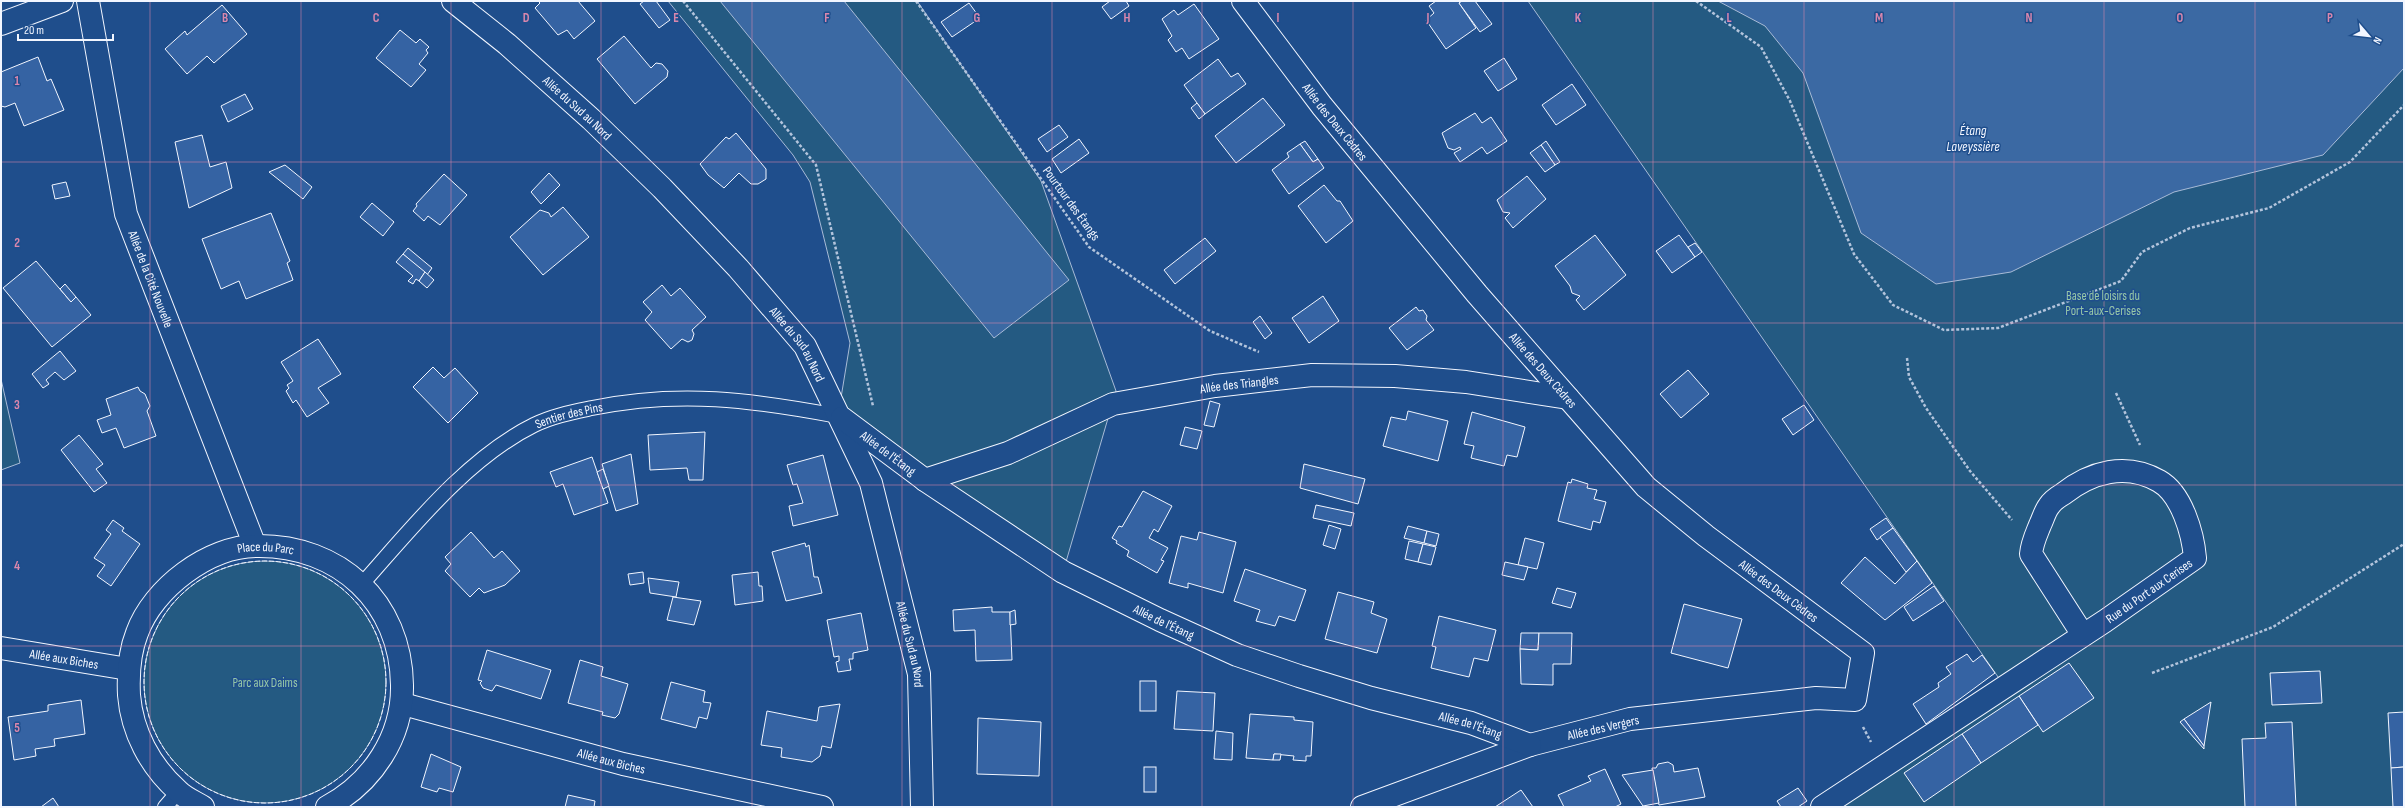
<svg xmlns="http://www.w3.org/2000/svg" width="2405" height="808" font-family="'Sofia Sans Condensed',sans-serif">
<style>
.green{fill:#245a82;stroke:#a8bbd7}
.water{fill:#3b69a3;stroke:#a8bbd7}
.building{fill:#3563a3;stroke:#f2f6ff}
.lines{fill:none;stroke-linecap:round;stroke-linejoin:round}
.service-casing{stroke:#f2f6ff;stroke-width:16}
.minor-casing{stroke:#f2f6ff;stroke-width:24}
.path{stroke:#b3c4dc;stroke-width:2.5;stroke-dasharray:3 2;stroke-linecap:butt}
.service{stroke:#1f4e8c;stroke-width:14}
.minor{stroke:#1f4e8c;stroke-width:22}
.fence{stroke:#f2f6ff;stroke-width:1;stroke-dasharray:5 2;stroke-linecap:butt}
.grid{fill:none;stroke:#da87ad;stroke-width:1;stroke-opacity:0.55}
.labels{text-anchor:middle;stroke-width:3;stroke-linejoin:round;paint-order:stroke}
.street-label{font-size:13px;fill:#f2f6ff;stroke:#1f4e8c}
.park-label{font-size:13px;fill:#97c8a6;stroke:#1f4e8c}
.water-label{font-size:14px;font-style:italic;fill:#f2f6ff;stroke:#1f4e8c}
.grid-label{font-size:13px;text-anchor:middle;font-weight:bold;fill:#da87ad;stroke:#1f4e8c;stroke-width:3;stroke-linejoin:round;paint-order:stroke}
</style>
<rect width="100%" height="100%" fill="#1f4e8c"/>
<g class="green">
<polygon points="668,1 917,1 1041,181 1116,391 1063,572 838,416 850,343 810,182 793,155"/>
<polygon points="1528,1 2404,1 2404,807 1826,807 2005,687"/>
<polygon points="1,379 20,463 1,470"/>
<circle cx="265" cy="682" r="121"/>
</g>
<g class="water">
<polygon points="720,1 844,1 1069,280 994,338"/>
<polygon points="1718,1 2404,1 2404,68 2323,155 2174,192 2011,272 1936,284 1861,233 1803,73 1765,26"/>
</g>
<g class="building">
<polygon points="538,1 578,1 595,21 574,39 567,30 558,35 535,8 540,3"/>
<polygon points="644,1 656,1 670,20 659,28 640,4"/>
<polygon points="1110,1 1126,1 1129,6 1111,19 1102,7"/>
<polygon points="1436,1 1462,1 1459,3 1476,28 1446,49 1426,20 1434,13 1429,6"/>
<polygon points="1462,1 1475,1 1492,24 1480,32 1459,3"/>
<polygon points="969,3 980,18 952,37 941,22"/>
<polygon points="1194,4 1219,39 1189,59 1182,48 1176,52 1168,40 1172,36 1162,19 1174,10 1178,15"/>
<polygon points="222,5 247,34 214,63 207,56 187,74 165,49 185,31 187,35"/>
<polygon points="400,30 416,43 420,39 429,47 426,50 428,53 419,64 426,70 411,87 376,58"/>
<polygon points="624,36 651,68 656,63 662,64 668,71 667,77 635,104 597,59"/>
<polygon points="38,57 47,81 51,79 64,110 24,126 15,103 5,107 1,106 1,72"/>
<polygon points="1504,58 1517,79 1498,91 1484,71"/>
<polygon points="1218,59 1231,77 1238,73 1246,84 1205,114 1184,85"/>
<polygon points="1572,84 1586,105 1556,125 1542,105"/>
<polygon points="245,94 253,109 228,122 221,106"/>
<polygon points="1263,98 1285,125 1236,163 1215,136"/>
<polygon points="1197,103 1205,114 1199,119 1191,108"/>
<polygon points="1475,113 1482,123 1491,117 1507,141 1487,154 1482,147 1460,162 1454,153 1461,149 1460,147 1454,150 1448,148 1442,133"/>
<polygon points="1059,125 1068,137 1047,152 1038,139"/>
<polygon points="736,133 766,169 766,179 758,184 751,184 739,173 724,188 708,175 700,164 726,137 729,139"/>
<polygon points="202,135 210,167 226,162 232,188 189,208 175,142"/>
<polygon points="1079,139 1089,153 1061,173 1052,159"/>
<polygon points="1305,141 1318,159 1313,162 1300,144"/>
<polygon points="1546,141 1560,162 1555,165 1541,145"/>
<polygon points="1300,144 1313,162 1318,159 1324,168 1289,194 1272,170 1289,157 1287,153"/>
<polygon points="1541,145 1555,165 1545,172 1530,153"/>
<polygon points="285,165 312,187 303,199 269,172"/>
<polygon points="549,173 560,185 541,204 531,192"/>
<polygon points="444,174 467,195 440,225 428,216 424,221 413,211 417,206 416,204"/>
<polygon points="1527,176 1546,199 1513,228 1505,218 1510,213 1503,212 1497,200"/>
<polygon points="66,182 70,196 55,199 52,185"/>
<polygon points="1324,185 1337,201 1340,201 1353,221 1326,243 1298,206"/>
<polygon points="372,203 394,222 383,236 360,217"/>
<polygon points="563,207 589,237 543,275 510,237 540,210 549,213 551,217"/>
<polygon points="271,213 290,261 287,263 293,280 246,299 239,281 221,289 202,239"/>
<polygon points="1595,235 1626,275 1584,310 1576,300 1580,296 1572,293 1570,286 1555,266"/>
<polygon points="1679,235 1695,257 1672,273 1656,251"/>
<polygon points="1205,238 1216,251 1175,284 1164,270"/>
<polygon points="1695,243 1702,252 1695,257 1688,247"/>
<polygon points="408,248 432,268 427,275 403,254"/>
<polygon points="403,254 425,272 419,281 416,279 413,284 408,281 413,276 396,262"/>
<polygon points="36,261 71,302 76,297 91,315 52,347 3,288"/>
<polygon points="425,272 434,280 427,288 419,281"/>
<polygon points="65,284 76,297 71,302 60,289"/>
<polygon points="662,285 671,296 680,288 706,317 692,330 694,334 692,340 688,342 682,339 671,349 645,320 652,312 643,302"/>
<polygon points="1323,296 1339,321 1309,343 1292,318"/>
<polygon points="1416,307 1419,311 1423,310 1427,316 1426,320 1434,330 1407,350 1389,328"/>
<polygon points="1260,316 1272,333 1265,339 1253,322"/>
<polygon points="318,339 341,374 318,388 329,403 307,417 296,400 293,403 286,391 289,388 287,385 293,381 281,362"/>
<polygon points="60,351 76,371 64,380 55,372 46,380 49,384 43,388 32,374"/>
<polygon points="433,367 444,378 455,368 478,393 448,423 413,387"/>
<polygon points="1688,370 1709,394 1681,418 1660,394"/>
<polygon points="138,387 140,391 145,394 150,406 147,411 156,436 124,448 116,428 102,433 97,420 111,415 106,399"/>
<polygon points="1210,401 1220,404 1214,427 1204,425"/>
<polygon points="1804,405 1814,420 1793,435 1782,419"/>
<polygon points="1408,411 1448,421 1438,461 1383,446 1391,417 1406,420"/>
<polygon points="1472,412 1525,427 1517,457 1507,455 1504,466 1471,458 1474,446 1464,444"/>
<polygon points="1185,427 1202,431 1197,449 1180,445"/>
<polygon points="705,432 703,480 689,480 687,468 650,470 648,435"/>
<polygon points="79,435 103,464 96,469 107,483 94,492 61,450"/>
<polygon points="631,454 638,504 616,511 602,464"/>
<polygon points="823,455 838,515 793,526 789,506 803,503 797,484 793,485 787,465"/>
<polygon points="592,457 608,503 574,515 563,484 556,487 550,472"/>
<polygon points="1304,464 1365,479 1358,504 1300,488"/>
<polygon points="603,469 609,486 603,489 597,472"/>
<polygon points="1572,479 1588,484 1587,488 1597,490 1594,499 1606,502 1600,523 1593,521 1591,530 1558,521 1568,482 1571,483"/>
<polygon points="1143,491 1172,506 1158,532 1154,529 1149,538 1168,548 1161,560 1164,561 1157,573 1127,556 1129,551 1116,543 1117,541 1112,538 1119,526 1122,527"/>
<polygon points="1316,505 1354,513 1351,526 1313,518"/>
<polygon points="1886,518 1893,528 1877,540 1870,529"/>
<polygon points="113,520 124,528 122,531 140,544 111,586 97,576 105,565 94,558 111,534 106,530"/>
<polygon points="1329,525 1341,529 1335,549 1323,545"/>
<polygon points="1408,526 1427,531 1424,543 1404,538"/>
<polygon points="1893,528 1917,561 1906,572 1880,537"/>
<polygon points="1427,531 1439,534 1436,546 1424,543"/>
<polygon points="471,532 494,558 502,551 520,571 505,585 484,593 479,588 470,597 445,571 451,564 445,557"/>
<polygon points="1199,532 1236,542 1223,593 1188,583 1188,588 1169,583 1181,536 1197,540"/>
<polygon points="1525,538 1544,543 1537,569 1518,565"/>
<polygon points="1409,541 1423,544 1418,562 1405,559"/>
<polygon points="805,543 806,547 809,545 814,577 818,577 822,593 786,601 772,552"/>
<polygon points="1423,544 1436,547 1431,565 1418,562"/>
<polygon points="1865,557 1895,584 1917,561 1932,583 1885,620 1841,583"/>
<polygon points="1505,562 1528,567 1524,580 1502,575"/>
<polygon points="1245,569 1306,590 1295,621 1279,616 1275,626 1256,621 1260,610 1234,601"/>
<polygon points="643,572 644,583 630,585 628,574"/>
<polygon points="758,572 759,586 762,586 763,601 735,605 732,575"/>
<polygon points="648,578 679,582 676,597 650,593"/>
<polygon points="1934,586 1944,601 1913,621 1904,607"/>
<polygon points="1557,588 1576,593 1571,608 1552,603"/>
<polygon points="1338,592 1374,602 1371,613 1387,619 1377,653 1325,639"/>
<polygon points="673,597 701,601 694,625 667,620"/>
<polygon points="1684,604 1742,619 1728,668 1671,653"/>
<polygon points="992,607 992,612 1010,612 1012,660 976,661 975,630 954,631 953,610"/>
<polygon points="1015,610 1016,624 1010,625 1010,612"/>
<polygon points="861,613 868,650 853,653 853,659 849,659 851,670 838,672 836,662 839,661 839,656 834,657 827,620"/>
<polygon points="1439,616 1496,630 1488,661 1474,658 1469,677 1431,668 1436,647 1432,646"/>
<polygon points="1521,633 1539,633 1538,650 1520,649"/>
<polygon points="1539,633 1572,633 1571,664 1553,664 1553,685 1521,684 1520,649 1538,650"/>
<polygon points="487,650 551,670 541,699 496,685 492,691 483,688 480,683 482,681 478,680"/>
<polygon points="1967,654 1973,662 1982,655 1995,673 1926,724 1913,704 1939,687 1938,683 1951,674 1946,667"/>
<polygon points="580,660 603,667 601,676 628,684 619,714 615,718 602,715 603,712 568,703"/>
<polygon points="2069,663 2094,698 2043,732 2019,696"/>
<polygon points="2320,671 2322,703 2272,705 2270,673"/>
<rect x="1140" y="681" width="16" height="30"/>
<polygon points="671,682 705,691 703,702 711,703 707,719 699,717 696,728 661,719"/>
<polygon points="1177,691 1215,693 1213,731 1174,729"/>
<polygon points="2019,696 2038,725 1981,763 1962,734"/>
<polygon points="81,700 85,734 54,739 55,746 35,749 36,756 14,760 8,717 48,711 48,705"/>
<polygon points="2211,702 2204,746 2184,719"/>
<polygon points="840,704 831,748 822,746 820,756 812,762 781,757 782,748 761,745 767,711 817,721 819,707"/>
<polygon points="2404,712 2404,767 2391,768 2388,713"/>
<polygon points="1250,714 1294,717 1294,720 1313,722 1311,756 1306,756 1306,761 1293,760 1294,756 1274,754 1273,760 1246,758"/>
<polygon points="978,718 1041,722 1039,776 977,774"/>
<polygon points="2184,719 2204,746 2204,749 2180,722"/>
<polygon points="2292,722 2296,807 2245,807 2242,739 2266,738 2265,723"/>
<polygon points="1216,731 1233,733 1232,760 1214,759"/>
<polygon points="1962,734 1981,763 1924,802 1904,773"/>
<polygon points="431,754 461,767 453,792 439,788 437,792 421,787"/>
<polygon points="1274,754 1281,754 1280,760 1273,760"/>
<polygon points="1668,762 1673,765 1674,772 1698,768 1705,797 1659,805 1652,768 1656,768 1658,764"/>
<rect x="1144" y="767" width="12" height="25"/>
<polygon points="2404,767 2404,807 2393,807 2391,768"/>
<polygon points="1605,769 1621,804 1615,807 1564,807 1558,795 1591,781 1588,776"/>
<polygon points="1653,770 1659,803 1643,806 1622,775"/>
<polygon points="1798,788 1807,801 1798,807 1781,807 1777,801"/>
<polygon points="1521,790 1533,807 1495,807"/>
<polygon points="568,795 595,801 594,807 565,807"/>
<polygon points="53,798 59,807 41,807"/>
</g>
<g class="lines">
<g class="service-casing">
<g id="service">
<path id="s1" d="M362 584C411 529 467 458 534 425 552 416 573 412 592 408 680 390 752 400 838 416"/>
<polyline points="165,807 178,792"/>
</g>
</g>
<g class="minor-casing">
<g id="minor">
<path id="s2" d="M88 1 126 214 255 546"/>
<path id="s3" d="M453 1 507 44 591 119 662 188 738 268 805 346 871 483 919 674 922 807"/>
<path id="s4" d="M1243 1 1322 106 1477 294 1646 487 1706 536 1863 653 1855 700 1816 698 1630 719 1530 745 1362 807"/>
<polyline points="1,24 62,1"/>
<path id="s5" d="M842 418 925 480 1063 572 1160 620 1237 655 1299 676 1371 698 1471 723 1530 745"/>
<path id="s6" d="M925 480 1008 453 1113 404 1215 386 1312 375 1395 376 1466 382 1568 398"/>
<path id="s7" d="M1 648 128 669"/>
<path id="s8" d="M403 704 623 764 822 807"/>
<path id="s9" d="M203 807C195 802 185 798 178 791 150 766 132 732 129 695 128 674 129 653 137 633 153 588 209 546 257 546 339 545 401 602 402 685 403 737 372 783 327 807"/>
<path id="s10" d="M1822 807 2105 621 2195 558C2193 534 2182 494 2159 481 2126 462 2091 472 2063 494 2058 497 2052 501 2049 506 2045 511 2043 519 2040 525 2036 535 2032 543 2031 554L2083 635"/>
</g>
</g>
<g class="path">
<polyline points="683,1 816,165 873,406"/>
<polyline points="916,1 1089,247 1210,331 1259,352"/>
<polyline points="1696,1 1761,47 1790,101 1854,254 1893,305 1944,330 1998,328 2121,281 2142,252 2190,228 2269,208 2350,162 2404,105"/>
<polyline points="1907,358 1909,377 1926,408 1970,471 2012,520"/>
<polyline points="2116,393 2140,445"/>
<polyline points="2152,673 2273,627 2404,544"/>
<polyline points="1863,727 1871,742"/>
</g>
<use href="#service" class="service"/>
<use href="#minor" class="minor"/>
<circle class="fence" cx="265" cy="682" r="121"/>
</g>
<path class="grid" d="M150 1V807M301 1V807M451 1V807M601 1V807M752 1V807M902 1V807M1052 1V807M1202 1V807M1353 1V807M1503 1V807M1653 1V807M1804 1V807M1954 1V807M2104 1V807M2255 1V807M1 162H2404M1 323H2404M1 485H2404M1 646H2404"/>
<g class="labels">
<g class="street-label">
<text dy="5" stroke="none"><textPath href="#s3" startOffset="164">Allée du Sud au Nord</textPath></text>
<text dy="5" stroke="none"><textPath href="#s4" startOffset="152">Allée des Deux Cèdres</textPath></text>
<text transform="translate(1072 203) rotate(54)" y="5">Pourtour des Étangs</text>
<text dy="5" stroke="none"><textPath href="#s2" startOffset="286">Allée de la Cité Nouvelle</textPath></text>
<text dy="5" stroke="none"><textPath href="#s3" startOffset="488">Allée du Sud au Nord</textPath></text>
<text dy="5" stroke="none"><textPath href="#s4" startOffset="476">Allée des Deux Cèdres</textPath></text>
<text dy="5" stroke="none"><textPath href="#s6" startOffset="331">Allée des Triangles</textPath></text>
<text dy="5" stroke="none"><textPath href="#s1" startOffset="272">Sentier des Pins</textPath></text>
<text dy="5" stroke="none"><textPath href="#s5" startOffset="58">Allée de l'Étang</textPath></text>
<text dy="5" stroke="none"><textPath href="#s9" startOffset="368">Place du Parc</textPath></text>
<text dy="5" stroke="none"><textPath href="#s10" startOffset="392">Rue du Port aux Cerises</textPath></text>
<text dy="5" stroke="none"><textPath href="#s4" startOffset="800">Allée des Deux Cèdres</textPath></text>
<text dy="5" stroke="none"><textPath href="#s5" startOffset="382">Allée de l'Étang</textPath></text>
<text dy="5" stroke="none"><textPath href="#s3" startOffset="812">Allée du Sud au Nord</textPath></text>
<text dy="5" stroke="none"><textPath href="#s7" startOffset="64">Allée aux Biches</textPath></text>
<text dy="5" stroke="none"><textPath href="#s5" startOffset="706">Allée de l'Étang</textPath></text>
<text transform="translate(1603 727) rotate(-13)" y="5">Allée des Vergers</text>
<text dy="5" stroke="none"><textPath href="#s8" startOffset="216">Allée aux Biches</textPath></text>
</g>
<g class="park-label">
<text x="2103" y="300">Base de loisirs du<tspan x="2103" dy="15">Port-aux-Cerises</tspan></text>
<text x="265" y="687">Parc aux Daims</text>
</g>
<g class="water-label">
<text x="1973" y="135">Étang<tspan x="1973" dy="16">Laveyssière</tspan></text>
</g>
</g>
<g class="grid-label">
<text x="225" y="22">B</text>
<text x="376" y="22">C</text>
<text x="526" y="22">D</text>
<text x="676" y="22">E</text>
<text x="827" y="22">F</text>
<text x="977" y="22">G</text>
<text x="1127" y="22">H</text>
<text x="1278" y="22">I</text>
<text x="1428" y="22">J</text>
<text x="1578" y="22">K</text>
<text x="1729" y="22">L</text>
<text x="1879" y="22">M</text>
<text x="2029" y="22">N</text>
<text x="2180" y="22">O</text>
<text x="2330" y="22">P</text>
<text x="17" y="85">1</text>
<text x="17" y="247">2</text>
<text x="17" y="409">3</text>
<text x="17" y="570">4</text>
<text x="17" y="732">5</text>
</g>
<rect width="2405" height="808" fill="none" stroke="#f2f6ff" stroke-width="4"/>
<g transform="translate(2369 36) rotate(118)" stroke="#1f4e8c" stroke-width="3" paint-order="stroke">
<path d="M0-3L7 15L0 10L-7 15Z" fill="#f2f6ff"/>
<text y="-6" font-size="11" font-weight="bold" text-anchor="middle" fill="#f2f6ff">N</text>
</g>
<path d="M18 34v6h95v-6" fill="none" stroke="#f2f6ff" stroke-width="2"/>
<text x="24" y="34" font-size="12" fill="#f2f6ff" stroke="#1f4e8c" stroke-width="3" paint-order="stroke">20 m</text>
</svg>
